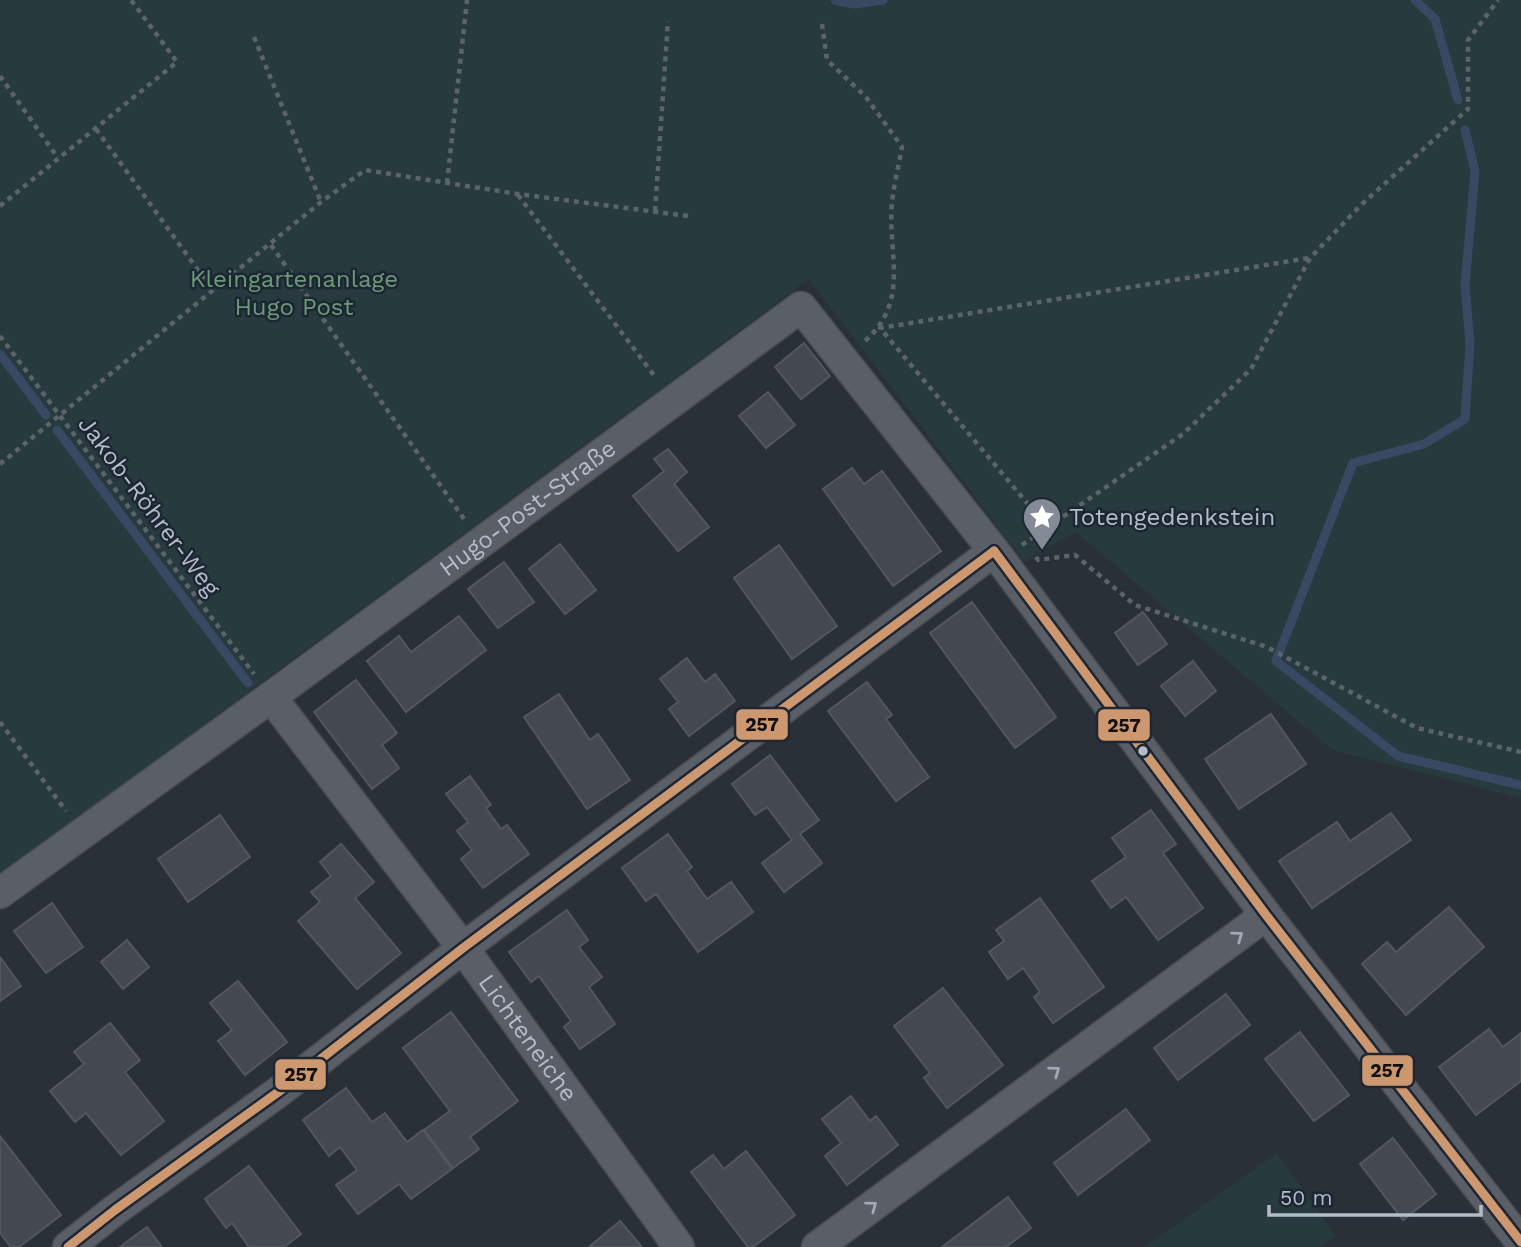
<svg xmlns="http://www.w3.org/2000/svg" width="1521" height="1247" font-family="'Work Sans',sans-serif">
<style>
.green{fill:#273a3e}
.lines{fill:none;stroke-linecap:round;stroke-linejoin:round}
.stream{stroke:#384963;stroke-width:9}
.building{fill:#444950;stroke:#52575f;stroke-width:2}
.minor-casing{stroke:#484c53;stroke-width:33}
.path{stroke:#5d636a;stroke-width:4.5;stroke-dasharray:5 5;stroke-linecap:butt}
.minor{stroke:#5a5e66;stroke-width:30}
.bus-1-casing{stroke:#1d2633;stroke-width:14}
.bus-1{stroke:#cd976f;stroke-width:9}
.oneway{stroke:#a2a9b5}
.bus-dot{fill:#b4bcc9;stroke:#1d2633;stroke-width:2.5}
.labels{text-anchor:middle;stroke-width:5;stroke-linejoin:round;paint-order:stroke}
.park-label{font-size:24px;fill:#6b9a76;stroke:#1d2633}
.street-label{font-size:24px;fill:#b4bcc9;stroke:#1d2633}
.poi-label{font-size:24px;fill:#b4bcc9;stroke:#1d2633;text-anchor:start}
.line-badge{stroke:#1d2633;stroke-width:2.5}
.pale-badge-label{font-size:19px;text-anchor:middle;font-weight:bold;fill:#111}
</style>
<rect width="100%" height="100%" fill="#2a3038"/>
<g class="green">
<polygon points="0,0 1521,0 1521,798 1332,750 1076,532 1024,561 809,279 0,875"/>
<polygon points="1277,1153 1336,1236 1320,1247 1145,1247"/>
</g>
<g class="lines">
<g class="stream">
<polyline points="835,0 854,4 883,0"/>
<polyline points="1415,0 1435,19 1458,100"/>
<polyline points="1465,130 1475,171 1465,285 1470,344 1465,419 1424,444 1353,463 1276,661 1398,756 1521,785"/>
<polyline points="0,354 46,415"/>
<polyline points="57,430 248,683"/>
</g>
</g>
<g class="building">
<polygon points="804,343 830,376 801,399 775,367"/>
<polygon points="768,392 795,425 766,448 739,416"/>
<polygon points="668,449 687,472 674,484 709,527 678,551 633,496 664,471 654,459"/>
<polygon points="852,468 864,484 882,471 941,551 893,586 823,489"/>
<polygon points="560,544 596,590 565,614 529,569"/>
<polygon points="779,545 837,626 792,659 734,578"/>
<polygon points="504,562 534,602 498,628 468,589"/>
<polygon points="972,602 1056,717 1015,748 930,633"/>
<polygon points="1143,612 1167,644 1138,665 1115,633"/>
<polygon points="459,616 486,650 406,712 367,661 399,636 411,652"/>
<polygon points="687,658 705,682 715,674 735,701 689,736 669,709 678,702 660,679"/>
<polygon points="1193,661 1216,691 1185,716 1161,686"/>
<polygon points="356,680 397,733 382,745 399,768 372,789 314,712"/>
<polygon points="867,682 892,715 886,719 929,777 896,801 828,711"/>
<polygon points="559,694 590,740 598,734 630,780 587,809 524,717"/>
<polygon points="1271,714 1306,764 1239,809 1205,759"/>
<polygon points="770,755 819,820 800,834 822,863 784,892 762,863 792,840 767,807 755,815 732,784"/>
<polygon points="470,776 491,805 486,808 501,829 507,825 529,854 483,888 461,859 472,850 457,831 468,822 446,794"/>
<polygon points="1151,810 1176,844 1163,853 1203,908 1158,940 1126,897 1111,908 1092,881 1126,857 1112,838"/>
<polygon points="1391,813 1411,840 1312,908 1279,861 1337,822 1350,841"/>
<polygon points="220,815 250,857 188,902 158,859"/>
<polygon points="668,834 692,867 687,871 707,899 731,882 753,912 698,952 656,894 646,901 622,868"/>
<polygon points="341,844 374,882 355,898 401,953 357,989 298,921 320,902 311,892 331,876 320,862"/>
<polygon points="1040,898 1104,987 1053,1023 1034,997 1040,992 1023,968 1008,979 989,952 1004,941 996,930"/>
<polygon points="52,903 83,947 46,973 14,931"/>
<polygon points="1449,907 1484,947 1406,1015 1362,964 1387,942 1396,952"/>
<polygon points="567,910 588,940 579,947 602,977 589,987 615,1024 580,1049 564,1027 571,1021 539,976 531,982 509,952"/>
<polygon points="127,940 149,967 123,989 101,962"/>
<polygon points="0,957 21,986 0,1001"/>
<polygon points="238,981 287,1042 245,1075 218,1041 232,1030 210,1003"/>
<polygon points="943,988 1003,1065 947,1108 924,1078 930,1073 894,1026"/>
<polygon points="1226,994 1250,1025 1178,1080 1154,1048"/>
<polygon points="451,1012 518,1101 470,1137 479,1149 453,1168 424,1130 450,1111 403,1048"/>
<polygon points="110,1023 140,1060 125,1072 164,1121 121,1155 86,1113 75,1122 50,1091 84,1064 74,1052"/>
<polygon points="1489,1029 1503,1047 1521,1033 1521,1081 1476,1115 1439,1067"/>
<polygon points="1300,1032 1349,1095 1314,1121 1265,1059"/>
<polygon points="346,1088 372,1122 385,1113 407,1142 423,1130 452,1169 411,1199 399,1184 358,1214 336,1185 357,1170 340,1147 329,1156 303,1120"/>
<polygon points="851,1096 870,1121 876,1116 898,1145 847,1185 825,1156 841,1143 822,1119"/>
<polygon points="1126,1109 1150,1140 1078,1195 1054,1163"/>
<polygon points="0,1136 61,1215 19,1247 11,1247 0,1233"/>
<polygon points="1393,1138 1436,1194 1403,1220 1360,1164"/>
<polygon points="746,1151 795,1215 753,1247 748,1247 691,1172 713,1155 724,1169"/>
<polygon points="249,1166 301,1234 284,1247 249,1247 232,1223 226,1228 205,1199"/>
<polygon points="1008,1197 1031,1228 1006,1247 942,1247"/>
<polygon points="620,1221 642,1247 589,1247"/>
<polygon points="147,1227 162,1247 120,1247"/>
</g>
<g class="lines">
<g class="minor-casing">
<g id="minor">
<path id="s1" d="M271 697 463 948 679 1247"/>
<path id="s2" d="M0 893 271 697 801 307 994 551 1266 915 1521 1242"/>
<polyline points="68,1247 115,1210 281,1090 463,948 994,551"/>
<polyline points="817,1247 1266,915"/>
</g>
</g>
<g class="path">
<path d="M822 24 827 60 866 97 902 147C899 165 894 184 892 202 887 253 911 300 865 341"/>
<polyline points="254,37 321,202"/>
<polyline points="0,76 58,158"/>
<polyline points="96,129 213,291"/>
<polyline points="447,183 467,0"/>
<polyline points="518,195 656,378"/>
<polyline points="0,206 177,62 131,0"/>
<polyline points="655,211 668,21"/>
<polyline points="271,245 464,519"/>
<polyline points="0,336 254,674"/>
<polyline points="0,464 321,202 365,170 518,194 688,216"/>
<polyline points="1048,528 880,328 1309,258"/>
<polyline points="1022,545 1183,434 1251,369 1310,258 1362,204 1468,109 1468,40 1498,0"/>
<polyline points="1036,557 1038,560 1075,555 1135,605 1267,647 1417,728 1521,752"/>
<polyline points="0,722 66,811"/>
</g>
<use href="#minor" class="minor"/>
<g class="bus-1-casing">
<g id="bus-1">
<polyline points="994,551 1266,915 1521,1242"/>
<polyline points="68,1247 115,1210 281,1090 463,948 994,551"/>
</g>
</g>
<use href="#bus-1" class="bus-1"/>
</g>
<defs><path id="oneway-chevron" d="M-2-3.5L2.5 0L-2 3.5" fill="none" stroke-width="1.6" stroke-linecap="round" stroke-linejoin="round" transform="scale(1.75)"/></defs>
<g class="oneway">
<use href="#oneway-chevron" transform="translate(1238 936) rotate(-36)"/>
<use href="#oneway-chevron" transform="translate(1055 1071) rotate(-36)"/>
<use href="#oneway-chevron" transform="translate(872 1206) rotate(-36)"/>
</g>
<defs>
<g id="sight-pin" transform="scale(2.0125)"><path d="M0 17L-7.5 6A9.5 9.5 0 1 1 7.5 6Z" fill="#848b96" stroke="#1d2633"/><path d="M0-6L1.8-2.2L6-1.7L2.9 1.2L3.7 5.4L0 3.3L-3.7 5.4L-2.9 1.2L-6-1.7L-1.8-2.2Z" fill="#fff"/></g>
</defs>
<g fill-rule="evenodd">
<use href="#sight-pin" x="1042" y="517"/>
</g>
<circle class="bus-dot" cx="1143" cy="751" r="6"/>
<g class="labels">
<g class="park-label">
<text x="294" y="287">Kleingartenanlage<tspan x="294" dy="28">Hugo Post</tspan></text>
</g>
<g class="street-label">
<text transform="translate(149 506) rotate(53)" y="8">Jakob-Röhrer-Weg</text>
<text dy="8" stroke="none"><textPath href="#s2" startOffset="653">Hugo-Post-Straße</textPath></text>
<text dy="8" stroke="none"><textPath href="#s1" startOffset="427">Lichteneiche</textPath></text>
</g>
<g class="poi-label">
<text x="1069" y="525">Totengedenkstein</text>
</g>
</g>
<g class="line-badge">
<rect x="735" y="708" width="54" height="33" rx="7" fill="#cd976f"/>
<rect x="1097" y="708" width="54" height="34" rx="7" fill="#cd976f"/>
<rect x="1361" y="1054" width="53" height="33" rx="7" fill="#cd976f"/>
<rect x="274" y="1058" width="53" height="33" rx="7" fill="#cd976f"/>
</g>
<g class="pale-badge-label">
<text x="762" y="731">257</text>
<text x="1124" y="732">257</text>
<text x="1387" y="1077">257</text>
<text x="301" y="1081">257</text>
</g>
<path d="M1269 1205v10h212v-10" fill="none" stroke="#b4bcc9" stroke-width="3.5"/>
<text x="1280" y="1205" font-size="21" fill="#b4bcc9" stroke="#1d2633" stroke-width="5" paint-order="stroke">50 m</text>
</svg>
